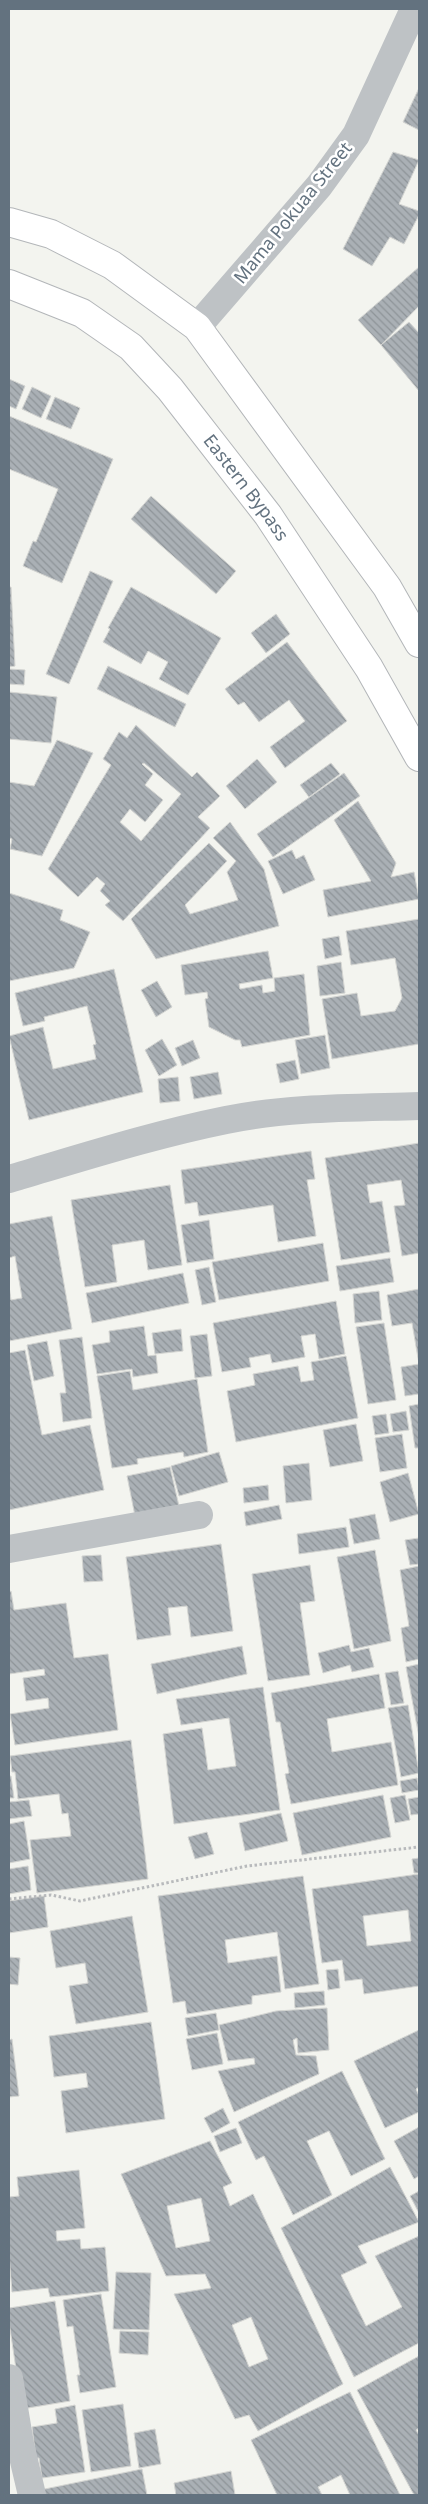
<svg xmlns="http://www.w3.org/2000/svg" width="428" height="2504" font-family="'Noto Sans',sans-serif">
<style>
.building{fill:url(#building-back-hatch);stroke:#d4d5d2;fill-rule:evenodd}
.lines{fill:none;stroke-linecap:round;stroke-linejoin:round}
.highway-casing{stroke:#b3b6b9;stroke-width:30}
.path{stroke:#b8babc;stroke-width:3;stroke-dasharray:2.5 2.5;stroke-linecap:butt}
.minor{stroke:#bec2c5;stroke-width:28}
.highway{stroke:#fff;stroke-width:28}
.labels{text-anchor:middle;stroke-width:5;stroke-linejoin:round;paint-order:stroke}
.street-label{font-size:18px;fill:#63727f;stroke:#fff}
</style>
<defs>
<pattern id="building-back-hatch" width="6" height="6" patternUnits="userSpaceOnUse" patternTransform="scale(1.25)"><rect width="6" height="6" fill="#aab0b5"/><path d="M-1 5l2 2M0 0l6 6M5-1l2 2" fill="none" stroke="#8e9498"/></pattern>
</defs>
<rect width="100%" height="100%" fill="#f3f4ef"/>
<g class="building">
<polygon points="419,88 419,130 403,122"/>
<polygon points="393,152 419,160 399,204 419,211 419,215 404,244 390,237 372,266 343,249"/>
<polygon points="419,267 419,306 381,345 358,320"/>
<polygon points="409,322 419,333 419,391 381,345"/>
<polygon points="9,379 25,386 16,409 9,406"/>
<polygon points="32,387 51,396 41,418 22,409"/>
<polygon points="55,397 80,408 71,429 46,419"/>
<polygon points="9,416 113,459 62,583 23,566 33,541 36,542 58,489 9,469"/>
<polygon points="151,496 236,571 216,594 131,519"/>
<polygon points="90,571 113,581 69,684 46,674"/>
<polygon points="9,587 11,587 15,666 9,667"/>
<polygon points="131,587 221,638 188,695 159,679 168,662 148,651 141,664 103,642 110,629 108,628"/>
<polygon points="276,614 290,634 266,653 251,633"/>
<polygon points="287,642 347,721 285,768 270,747 305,721 289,700 259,722 244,702 238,705 225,689"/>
<polygon points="108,666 186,704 175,727 97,689"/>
<polygon points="9,669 25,670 24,685 9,684"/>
<polygon points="9,692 57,697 51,743 9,739"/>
<path d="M136 725 192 777 197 772 220 796 198 817 210 828 123 921 105 905 110 901 100 891 105 884 97 877 78 897 48 869 111 765 103 759 119 732 127 738ZM144 763 181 794 141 841 120 822 130 809 145 822 163 800 145 785 153 774 142 764Z"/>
<polygon points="57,740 93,753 42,856 10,849 12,839 9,838 9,782 34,786"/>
<polygon points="257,759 277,782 245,809 226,786"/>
<polygon points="331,763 340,774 309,797 300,785"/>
<polygon points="344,773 360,796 273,857 257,834"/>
<polygon points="358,801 396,863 391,877 414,872 419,899 328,917 323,890 371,881 334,820"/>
<polygon points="230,822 264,869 279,926 156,959 131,919 209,843 227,861 185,905 190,914 238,900 227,872 236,861 213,838"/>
<polygon points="292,850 296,859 304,855 315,880 283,894 268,861"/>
<polygon points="9,893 63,910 60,920 90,932 74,968 9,981"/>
<polygon points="419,919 419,1044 332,1059 322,999 357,993 361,1016 395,1011 402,998 395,958 351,965 346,931"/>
<polygon points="339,936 342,955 325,959 322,939"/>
<polygon points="268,951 273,978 239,984 240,989 262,985 263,993 275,991 274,978 304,974 310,1035 242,1047 240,1040 235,1040 209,1027 205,999 208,998 207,992 185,995 181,965"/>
<polygon points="341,962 345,993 320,996 317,966"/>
<polygon points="114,969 143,1092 29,1120 9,1036 43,1027 53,1069 96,1059 93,1045 96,1044 87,1006 44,1017 45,1021 23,1026 15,993"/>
<polygon points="157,981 172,1007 156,1017 141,990"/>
<polygon points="325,1035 330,1068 301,1074 295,1040"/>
<polygon points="162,1039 177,1065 159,1076 145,1050"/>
<polygon points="193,1040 200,1058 182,1066 175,1048"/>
<polygon points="295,1060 299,1079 280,1083 276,1064"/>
<polygon points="218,1072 222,1094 194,1099 190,1077"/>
<polygon points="178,1077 180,1101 160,1103 158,1079"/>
<polygon points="419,1143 419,1253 402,1256 394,1206 405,1205 401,1180 367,1185 370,1203 382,1201 390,1252 341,1260 325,1158"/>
<polygon points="311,1151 315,1179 307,1180 316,1236 278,1242 273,1205 199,1216 197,1202 185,1204 181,1170"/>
<polygon points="170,1185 182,1265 148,1270 144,1240 112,1245 117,1282 85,1287 71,1200"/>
<polygon points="52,1216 72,1329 9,1341 9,1286 11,1300 22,1298 15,1256 9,1258 9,1224"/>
<polygon points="209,1220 214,1259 187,1263 181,1225"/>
<polygon points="323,1243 329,1281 219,1300 212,1262"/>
<polygon points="390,1258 394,1282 340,1291 336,1266"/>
<polygon points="209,1267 216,1302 202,1305 195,1270"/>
<polygon points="183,1273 189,1303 92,1323 86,1293"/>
<polygon points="419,1289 419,1394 405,1396 401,1367 419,1364 412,1323 392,1326 387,1295"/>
<polygon points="379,1291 382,1320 355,1323 353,1294"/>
<polygon points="336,1301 345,1354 319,1359 315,1334 301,1336 305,1357 272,1363 270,1354 249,1358 251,1367 222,1372 213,1323"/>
<polygon points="384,1323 396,1400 368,1404 356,1327"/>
<polygon points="144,1326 148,1356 156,1355 158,1373 133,1377 132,1369 97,1374 92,1345 110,1342 109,1331"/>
<polygon points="181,1329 183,1351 155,1354 152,1333"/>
<polygon points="207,1334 212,1376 195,1378 190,1336"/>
<polygon points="82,1337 92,1418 63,1422 60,1393 66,1393 59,1340"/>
<polygon points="47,1341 54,1376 34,1381 27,1345"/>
<polygon points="25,1350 42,1435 90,1425 104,1490 9,1510 9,1353"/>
<polygon points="346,1356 358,1418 236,1442 227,1391 255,1385 253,1374 298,1366 301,1382 314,1380 311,1362"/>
<polygon points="130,1371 133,1390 197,1379 208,1452 184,1457 183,1452 137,1459 138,1464 112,1468 97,1376"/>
<polygon points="419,1404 419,1448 415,1448 409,1406"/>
<polygon points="406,1411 409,1430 393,1432 390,1414"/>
<polygon points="386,1414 389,1433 375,1435 372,1416"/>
<polygon points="356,1424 363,1461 330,1467 323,1430"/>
<polygon points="402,1434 407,1468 380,1472 375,1438"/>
<polygon points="219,1452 228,1482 179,1496 171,1466"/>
<polygon points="309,1463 312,1500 286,1503 283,1466"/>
<polygon points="170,1467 179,1506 135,1516 127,1476"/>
<polygon points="408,1473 419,1514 390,1522 380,1482"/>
<polygon points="268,1485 269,1500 244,1503 243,1488"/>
<polygon points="279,1505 282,1519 246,1526 244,1512"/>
<polygon points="375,1514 380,1539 354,1544 349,1519"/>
<polygon points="346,1527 349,1547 299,1554 297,1534"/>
<polygon points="419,1538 419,1564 410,1565 405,1540"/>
<polygon points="221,1544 233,1631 191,1637 187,1606 168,1608 171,1635 137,1640 126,1557"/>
<polygon points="375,1550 391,1641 354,1649 337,1557"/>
<polygon points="101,1555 103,1581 84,1582 82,1556"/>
<polygon points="310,1565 315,1601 300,1603 310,1675 268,1681 252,1574"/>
<polygon points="419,1566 419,1659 406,1662 401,1628 409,1626 400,1570"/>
<polygon points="11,1591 14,1610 66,1603 74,1658 108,1654 118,1730 15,1745 10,1714 49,1708 48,1698 26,1701 23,1678 45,1675 44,1669 9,1674 9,1592"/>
<polygon points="349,1645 351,1652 369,1648 374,1667 352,1672 350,1665 323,1673 318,1653"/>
<polygon points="242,1646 247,1674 157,1694 151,1664"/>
<polygon points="419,1664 419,1737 406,1667"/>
<polygon points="398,1671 404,1703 391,1705 385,1673"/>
<polygon points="379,1674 385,1708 327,1719 332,1752 391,1742 398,1785 291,1804 285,1774 289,1773 280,1722 276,1722 271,1693"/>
<polygon points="263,1687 280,1810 174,1824 163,1734 202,1728 208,1770 236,1766 229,1718 181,1725 176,1699"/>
<polygon points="408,1705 419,1773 401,1777 388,1708"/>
<polygon points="131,1740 148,1879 37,1893 30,1840 71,1836 68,1813 62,1814 59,1794 18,1799 15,1772 12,1772 10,1756"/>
<polygon points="9,1776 11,1776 14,1798 9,1798"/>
<polygon points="417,1778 419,1790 402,1793 400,1781"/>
<polygon points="383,1795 391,1837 302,1855 293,1813"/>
<polygon points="405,1795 410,1820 395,1823 390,1798"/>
<polygon points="419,1797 419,1814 411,1815 408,1799"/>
<polygon points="29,1800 32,1816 9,1819 9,1802"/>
<polygon points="281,1813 288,1841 245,1851 239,1823"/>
<polygon points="24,1821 30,1859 9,1863 9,1824"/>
<polygon points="207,1832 214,1854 195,1859 188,1837"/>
<polygon points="419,1858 419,1873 414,1873 412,1859"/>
<polygon points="28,1866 31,1890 9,1894 9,1869"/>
<path d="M419 1874V1986L364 1994 362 1979 345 1981 342 1960 322 1963 312 1889ZM408 1910 411 1941 367 1946 363 1916Z"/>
<polygon points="303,1876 319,1984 285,1989 277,1932 225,1940 228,1963 277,1956 281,1992 252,1996 252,2004 187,2014 185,2001 173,2003 158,1896"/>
<polygon points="44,1896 48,1927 9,1933 9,1901"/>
<polygon points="132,1916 148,2012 76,2024 69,1986 88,1983 85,1963 56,1968 50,1931"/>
<polygon points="9,1957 20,1958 18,1985 9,1984"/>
<polygon points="338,1969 340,1988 328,1990 326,1970"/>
<polygon points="324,1991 325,2005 295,2008 294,1993"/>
<polygon points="327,2008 329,2050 298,2053 297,2038 293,2040 296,2055 316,2056 319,2074 234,2112 218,2071 255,2064 254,2058 228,2061 219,2025 276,2011"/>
<polygon points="216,2013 219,2030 188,2036 185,2018"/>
<polygon points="151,2022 165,2119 66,2133 61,2091 88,2087 86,2073 54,2077 49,2036"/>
<polygon points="419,2030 419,2087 416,2089 419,2096 419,2112 385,2128 354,2061"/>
<polygon points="217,2033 223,2064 192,2070 186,2039"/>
<polygon points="12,2039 19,2096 9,2097 9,2040"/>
<polygon points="342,2071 385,2159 351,2176 329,2131 307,2141 332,2195 293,2215 264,2156 256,2160 238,2122"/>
<polygon points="223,2108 230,2123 212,2133 204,2118"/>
<polygon points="419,2127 419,2176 414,2179 394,2141"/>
<polygon points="236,2128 242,2143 220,2152 214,2136"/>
<path d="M210 2141 232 2183 223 2187 230 2206 253 2194 343 2384 258 2431 249 2415 235 2419 174 2294 211 2288 205 2274 166 2276 121 2174ZM201 2198 210 2241 176 2248 167 2206ZM251 2317 268 2359 249 2367 232 2325Z"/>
<polygon points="390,2167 419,2222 358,2246 367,2263 341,2275 366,2326 402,2307 375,2256 419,2236 419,2343 354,2377 281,2228"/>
<polygon points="79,2170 85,2228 56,2231 57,2241 80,2239 81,2249 105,2247 109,2291 50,2297 48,2288 12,2292 9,2255 9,2197 19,2196 17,2177"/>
<polygon points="419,2191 419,2213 410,2196"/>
<polygon points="116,2272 151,2273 149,2330 113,2329"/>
<polygon points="101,2294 116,2387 80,2393 77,2375 80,2375 73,2326 67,2327 63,2300"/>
<polygon points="55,2301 70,2401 22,2409 9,2322 9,2308"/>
<polygon points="120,2331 149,2332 148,2355 119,2353"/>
<polygon points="419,2356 419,2428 416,2430 419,2435 419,2495 414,2495 357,2390"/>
<polygon points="350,2392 400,2495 350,2495 341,2475 318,2487 322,2495 277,2495 251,2440"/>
<polygon points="123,2404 131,2466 91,2472 82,2410"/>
<polygon points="75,2405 85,2472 42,2478 39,2458 36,2458 32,2427 57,2423 55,2409"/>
<polygon points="155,2429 161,2464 139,2468 134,2433"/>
<polygon points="142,2469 147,2495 41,2495 40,2490"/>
<polygon points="231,2471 235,2495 176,2495 174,2483"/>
</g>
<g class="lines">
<g class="highway-casing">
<g id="highway">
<polyline points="9,222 51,234 112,265 197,327 387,587 419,643"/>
<path id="s1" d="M9 284 82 313 131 347 170 389 268 515 369 668 419 757"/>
</g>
</g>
<polyline class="path" points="9,1899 51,1895 80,1901 247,1866 419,1847"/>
<g class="minor">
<polyline points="197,327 319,186 356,135 414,9"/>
<path d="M9 1179C81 1158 152 1135 226 1120 289 1107 355 1108 419 1106"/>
<polyline points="9,1549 199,1515"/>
<polyline points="9,2378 20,2444 32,2495"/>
</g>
<use href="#highway" class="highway"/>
</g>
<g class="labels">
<g class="street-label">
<text transform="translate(293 213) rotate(-51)" y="6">Mama Pokuaa Street</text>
<text dy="6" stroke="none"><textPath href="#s1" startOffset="320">Eastern Bypass</textPath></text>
</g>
</g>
<rect width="428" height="2504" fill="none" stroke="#63727f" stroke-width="20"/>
</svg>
